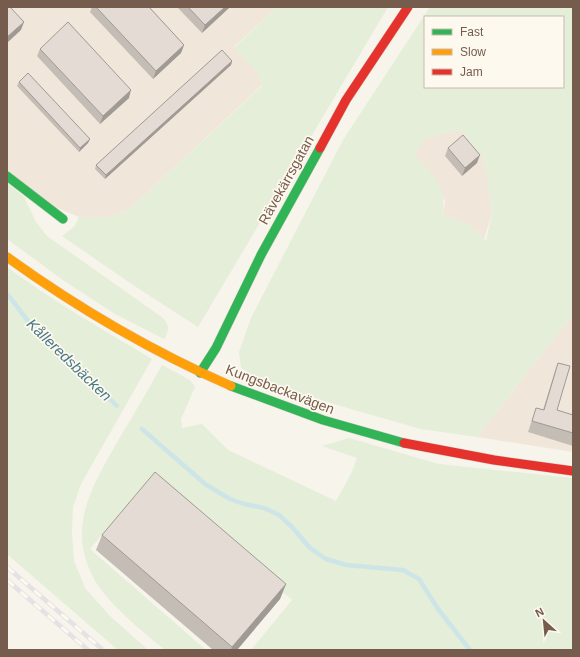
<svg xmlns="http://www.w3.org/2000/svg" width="580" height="657" font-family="Arial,sans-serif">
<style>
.residential{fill:#f0e7da}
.green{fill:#e4eed8;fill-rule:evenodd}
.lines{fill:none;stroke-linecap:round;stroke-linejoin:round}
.stream{stroke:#cee5e7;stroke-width:4.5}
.fast-casing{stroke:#d7d0c8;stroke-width:10}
.slow-casing{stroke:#d7d0c8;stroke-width:10}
.jam-casing{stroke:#d7d0c8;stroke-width:10}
.fast{stroke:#30b455;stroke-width:9}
.slow{stroke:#ff9f0a;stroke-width:9}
.jam{stroke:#e5322d;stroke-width:9}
.rail-casing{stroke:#e5e2e5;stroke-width:4.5}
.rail{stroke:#fef9ef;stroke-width:3;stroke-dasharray:9;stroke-linecap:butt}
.wall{fill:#c4bdb6}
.shaded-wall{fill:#a09a94}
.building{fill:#e4dcd4;stroke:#a09a94}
.labels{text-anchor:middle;stroke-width:3.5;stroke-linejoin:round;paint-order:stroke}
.street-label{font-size:14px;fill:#755c4d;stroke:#fef9ef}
.water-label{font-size:15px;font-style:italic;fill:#477a87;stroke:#fef9ef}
</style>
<rect width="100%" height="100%" fill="#f7f4ec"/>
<g class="residential">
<polygon points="7,7 277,7 234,47 258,73 262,85 129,210 108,217 79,217 48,204 7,170"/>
<polygon points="460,130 483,157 488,181 492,214 484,239 468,224 443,215 445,201 414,154 426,137"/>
<polygon points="573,314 573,452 477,437"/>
</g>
<g class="green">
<polygon points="277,7 388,7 198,327 133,285 62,236 75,226 79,217 108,217 129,210 262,86 258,73 234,48"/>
<path d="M430 7H573V314L477 437 421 429 351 409 289 390 253 375 241 368 239 352 251 318 343 140ZM425 17H563V87H425ZM460 130 483 157 488 181 492 214 486 241 468 224 443 215C446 183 434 176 414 154L426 137Z"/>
<path d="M7 183 24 197 36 222 47 236 163 318C170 326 169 330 164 339L115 314 63 280 7 239Z"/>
<path d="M7 267C53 301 103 330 152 359L81 484 73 507 72 533 74 561 85 588 110 616 148 650H118L7 554Z"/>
<path d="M162 365 190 380 195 387 181 419 182 428 202 424 228 450 336 501 352 472 357 458 322 446 349 438 439 464 573 478V650H251L292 600 148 481 90 549 206 650H165C144 633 105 601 93 577 66 524 94 484 119 439 134 414 148 390 162 365Z"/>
</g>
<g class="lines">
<g class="stream">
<path d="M7 294C23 312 34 335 56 346L117 406"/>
<polyline points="142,429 205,484 230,499 244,504 264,508 279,515 292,527 310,548 326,559 346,565 403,570 419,579 438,609 470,650"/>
</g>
<g class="fast-casing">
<g id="fast">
<polyline points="7,176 63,219"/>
<polyline points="200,373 216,348 261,255 320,148"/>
<polyline points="231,386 323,420 404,443"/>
</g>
</g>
<g class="slow-casing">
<path id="slow" d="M7 257C79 309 149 350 231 386"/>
</g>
<g class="jam-casing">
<g id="jam">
<polyline points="320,148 346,100 408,7"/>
<polyline points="404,443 494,460 573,471"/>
</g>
</g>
<use href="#fast" class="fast"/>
<use href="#slow" class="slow"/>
<use href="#jam" class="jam"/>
<g class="rail-casing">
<g id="rail">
<polyline points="7,567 103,650"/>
<polyline points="7,580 88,650"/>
</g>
</g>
<use href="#rail" class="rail"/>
</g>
<g class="wall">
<polygon points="92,7 149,7 184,45 181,53 153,79 90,12"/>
<polygon points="177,7 230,7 202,33"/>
<polygon points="40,49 129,98 100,124 37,56"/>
<polygon points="232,61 231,65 105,179 95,169 96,165"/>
<polygon points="19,82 90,139 88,143 79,152 17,86"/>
<polygon points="448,148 477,163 462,176 445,156"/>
<polygon points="558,363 557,410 573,415 573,446 528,432 536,408 543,410 554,374"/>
<polygon points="102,535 286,584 280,599 237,650 213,650 96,550"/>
</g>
<g class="shaded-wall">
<polygon points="225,7 230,7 202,33 205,25"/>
<polygon points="24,22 21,30 7,43 7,37"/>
<polygon points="184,45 181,53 153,79 156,71"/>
<polygon points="232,61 231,65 105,179 106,175"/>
<polygon points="131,90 129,98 100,124 103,116"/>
<polygon points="90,139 88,143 79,152 80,148"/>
<polygon points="480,155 477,163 462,176 465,168"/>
<polygon points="286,584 280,599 237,650 231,650 232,647"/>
</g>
<g class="building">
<polygon points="7,7 10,7 24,22 7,37"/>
<polygon points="96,7 149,7 184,45 156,71"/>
<polygon points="188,7 225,7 205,25"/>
<polygon points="68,22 131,90 103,116 40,49"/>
<polygon points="222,50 232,61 106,175 96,165"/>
<polygon points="28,73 90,139 80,148 19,82"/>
<polygon points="463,135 480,155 465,168 448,148"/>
<polygon points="558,363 570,366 557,410 573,415 573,433 532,421 536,408 544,410"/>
<polygon points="155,472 286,584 232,647 102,535"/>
</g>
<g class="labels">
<g class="street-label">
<text transform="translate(286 180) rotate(-61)" y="5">Rävekärrsgatan</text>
<text transform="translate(280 389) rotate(21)" y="5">Kungsbackavägen</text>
</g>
<g class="water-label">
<text transform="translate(69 360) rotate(44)" y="5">Kålleredsbäcken</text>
</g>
</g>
<rect width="580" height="657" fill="none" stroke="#755c4d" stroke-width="16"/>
<rect x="424" y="16" width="140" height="72" fill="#fef9ef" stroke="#c7baae"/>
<rect x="432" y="29" width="20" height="6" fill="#30b455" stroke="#c7baae"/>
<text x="460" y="36" font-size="12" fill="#755c4d">Fast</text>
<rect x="432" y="49" width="20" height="6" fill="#ff9f0a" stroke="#c7baae"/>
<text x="460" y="56" font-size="12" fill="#755c4d">Slow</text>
<rect x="432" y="69" width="20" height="6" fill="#e5322d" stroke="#c7baae"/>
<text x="460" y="76" font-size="12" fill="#755c4d">Jam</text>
<g transform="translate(544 621) rotate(333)" stroke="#fef9ef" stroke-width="3" paint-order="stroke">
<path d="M0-3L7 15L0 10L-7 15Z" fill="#755c4d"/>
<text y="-6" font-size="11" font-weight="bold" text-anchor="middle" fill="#755c4d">N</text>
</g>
</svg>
